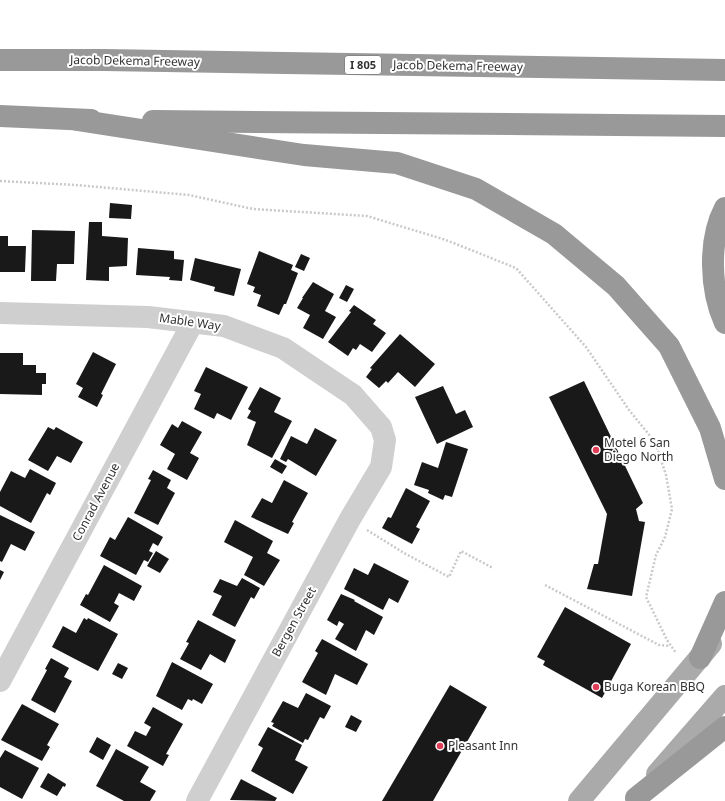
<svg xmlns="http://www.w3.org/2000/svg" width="725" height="801" font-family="'Noto Sans',sans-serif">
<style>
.building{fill:#191919}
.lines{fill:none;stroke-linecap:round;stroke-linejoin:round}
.path{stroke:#c9c9c9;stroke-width:2.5;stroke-dasharray:2 2;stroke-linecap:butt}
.minor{stroke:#cfcfcf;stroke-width:22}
.major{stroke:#aaa;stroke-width:22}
.highway{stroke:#999;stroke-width:22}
.poi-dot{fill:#e03e57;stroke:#fff;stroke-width:1.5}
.labels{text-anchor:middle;stroke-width:4;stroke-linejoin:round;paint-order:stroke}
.shield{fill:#fff;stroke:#707070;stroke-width:1}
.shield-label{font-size:11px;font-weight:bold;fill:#323232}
.street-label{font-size:12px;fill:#323232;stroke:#fff}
.poi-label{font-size:12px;fill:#323232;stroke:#fff;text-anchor:start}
</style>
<rect width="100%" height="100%" fill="#fff"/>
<g class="building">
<polygon points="110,203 132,205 131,219 109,218"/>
<polygon points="89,222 102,222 102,236 128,238 127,266 109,267 109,281 86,280"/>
<polygon points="32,230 75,231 74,264 57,264 56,281 31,281"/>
<polygon points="0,236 8,236 8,246 26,246 25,272 0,272"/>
<polygon points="138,248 174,251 174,259 184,260 182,281 169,280 170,277 136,275"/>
<polygon points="259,251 293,265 291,270 298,273 286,304 284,304 279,315 257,306 261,295 253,292 255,287 247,284"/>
<polygon points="301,254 310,258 304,271 295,267"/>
<polygon points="195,258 241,269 234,296 214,291 215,287 190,280"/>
<polygon points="313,282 334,294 325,311 336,317 323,339 303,328 310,315 297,308 303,298 302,298"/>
<polygon points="346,285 354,289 347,302 339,298"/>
<polygon points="354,305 376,320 373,324 386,333 372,352 360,344 356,350 353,348 348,356 328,342 351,312 349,311"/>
<polygon points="400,334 435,364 415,387 398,372 388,383 386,381 379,388 366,377 372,369 370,368"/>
<polygon points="93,352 116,364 101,394 103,395 97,407 78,397 83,388 76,384"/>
<polygon points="0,353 23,353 23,365 36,365 36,373 46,373 46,384 42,384 42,395 0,394"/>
<polygon points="206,367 248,387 231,420 217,413 214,419 194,409 201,394 194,391"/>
<polygon points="584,381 643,503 636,509 639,521 645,522 632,596 587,589 594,564 598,564 607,514 549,397"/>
<polygon points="443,386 456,414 465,410 473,427 437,444 415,397"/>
<polygon points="260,387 281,398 274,412 292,421 272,458 247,445 256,422 247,418 251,411 248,409"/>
<polygon points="182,421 202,432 190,453 199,458 187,480 167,469 175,454 160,445 172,424 178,428"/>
<polygon points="48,427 54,430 56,427 83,442 71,463 57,456 48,471 28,460"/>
<polygon points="315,428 337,440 316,476 288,459 286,462 280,459 291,436 307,444"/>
<polygon points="446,442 468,449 452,497 445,495 443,500 428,493 429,490 414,485 422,462 438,468"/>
<polygon points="275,459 287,466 282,474 270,467"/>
<polygon points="30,469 56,483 50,495 47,493 31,523 0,506 0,492 11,471 25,478"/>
<polygon points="153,470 171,480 167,488 175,493 158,525 134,513 151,480 148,479"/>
<polygon points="284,480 308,493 292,522 294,523 288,534 251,517 262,498 272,503"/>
<polygon points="406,488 430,501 416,527 420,529 412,544 382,528 388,517 391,518"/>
<polygon points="0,515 35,532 25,551 11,544 2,562 0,561"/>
<polygon points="128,517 163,537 158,546 153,543 149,551 153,553 148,562 144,560 136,575 100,556 110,537 115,540"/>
<polygon points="235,520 273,541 267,553 280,560 264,586 244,575 253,557 224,542"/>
<polygon points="156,551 169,559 160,573 147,566"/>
<polygon points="374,563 409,581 398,603 389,598 383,610 344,589 354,568 368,575"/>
<polygon points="104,565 142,586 134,601 119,593 114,603 119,606 110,622 80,605 86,594 88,595"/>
<polygon points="0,570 4,572 0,580"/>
<polygon points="242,578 260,588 254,599 251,597 235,627 212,615 222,596 213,592 220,579 237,586"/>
<polygon points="341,594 355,600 354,601 383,617 374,635 366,630 356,651 335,639 344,624 339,621 337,626 327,620"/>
<polygon points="565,607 631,644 602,698 543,665 545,661 537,657"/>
<polygon points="84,618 87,620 88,618 118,634 98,671 52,647 63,626 76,633"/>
<polygon points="198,620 236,640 225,663 210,654 201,670 180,659 189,643 186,642"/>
<polygon points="322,639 368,664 357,685 335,674 326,695 302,682 318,653 315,651"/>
<polygon points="51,658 69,668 64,677 72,681 55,713 31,700 47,670 45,669"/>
<polygon points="172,662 213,684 202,704 193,699 192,701 188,699 182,710 156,696"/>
<polygon points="118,663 128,668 122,679 112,674"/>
<polygon points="450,685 487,707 433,801 382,801"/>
<polygon points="306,693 331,706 324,719 320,717 308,740 305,739 303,743 272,726 274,723 271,722 283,701 298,708"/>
<polygon points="22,704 59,724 47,745 50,747 42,761 1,740"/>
<polygon points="153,707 183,724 166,754 169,755 163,766 127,746 135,731 146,736 151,727 144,723"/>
<polygon points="351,715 362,721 356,732 345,727"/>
<polygon points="268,727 302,745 295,760 308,767 293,794 251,771 263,748 258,745"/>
<polygon points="97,737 111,745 103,760 89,752"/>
<polygon points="116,749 149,767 140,782 156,791 150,801 124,801 96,786"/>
<polygon points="5,750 39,768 22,799 0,787 0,758"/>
<polygon points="48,773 66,784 65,787 63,786 57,796 40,787"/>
<polygon points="241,779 277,798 275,801 230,800"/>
</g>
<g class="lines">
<g class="path">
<polyline points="0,181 76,185 189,195 253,209 367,216 446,240 516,268 586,347 629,410 655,442 666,475 672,509 665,537 656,555 646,597 667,640 676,653"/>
<polyline points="367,530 404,553 449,577 461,551 493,568"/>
<polyline points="545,585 659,645 670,646"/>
</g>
<g class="minor">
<polyline points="0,313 148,317 224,326 283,348 353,395 381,427 385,440 381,467 350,519 197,801"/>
<polyline points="0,681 192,324"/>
</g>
<g class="major">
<polyline points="657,774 725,696"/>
<polyline points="579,801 711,644"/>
</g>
<g class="highway">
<polyline points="0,60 104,60 725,70"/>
<polyline points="0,116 91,120"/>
<polyline points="77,120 304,155 397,163 476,189 554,234 616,286 669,346 710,428 725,479"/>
<polyline points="153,121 725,126"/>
<path d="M725 208C708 240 710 290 725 323"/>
<polyline points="700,658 725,602"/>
<polyline points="636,798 725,727"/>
</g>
</g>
<g class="poi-dot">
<circle cx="596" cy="450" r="4"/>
<circle cx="596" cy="687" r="4"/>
<circle cx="440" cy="746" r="4"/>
</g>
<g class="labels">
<rect class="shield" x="345" y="56" width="36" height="18" rx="3"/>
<g class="shield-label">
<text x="363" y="69">I 805</text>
</g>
<g class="street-label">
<text transform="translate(135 61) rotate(1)" y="4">Jacob Dekema Freeway</text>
<text transform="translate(458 66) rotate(1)" y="4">Jacob Dekema Freeway</text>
<text transform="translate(190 322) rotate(8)" y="4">Mable Way</text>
<text transform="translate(96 502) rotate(-62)" y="4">Conrad Avenue</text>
<text transform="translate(294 622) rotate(-61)" y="4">Bergen Street</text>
</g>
<g class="poi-label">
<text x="604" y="447">Motel 6 San<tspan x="604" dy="14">Diego North</tspan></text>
<text x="604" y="691">Buga Korean BBQ</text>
<text x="448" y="750">Pleasant Inn</text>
</g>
</g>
</svg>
